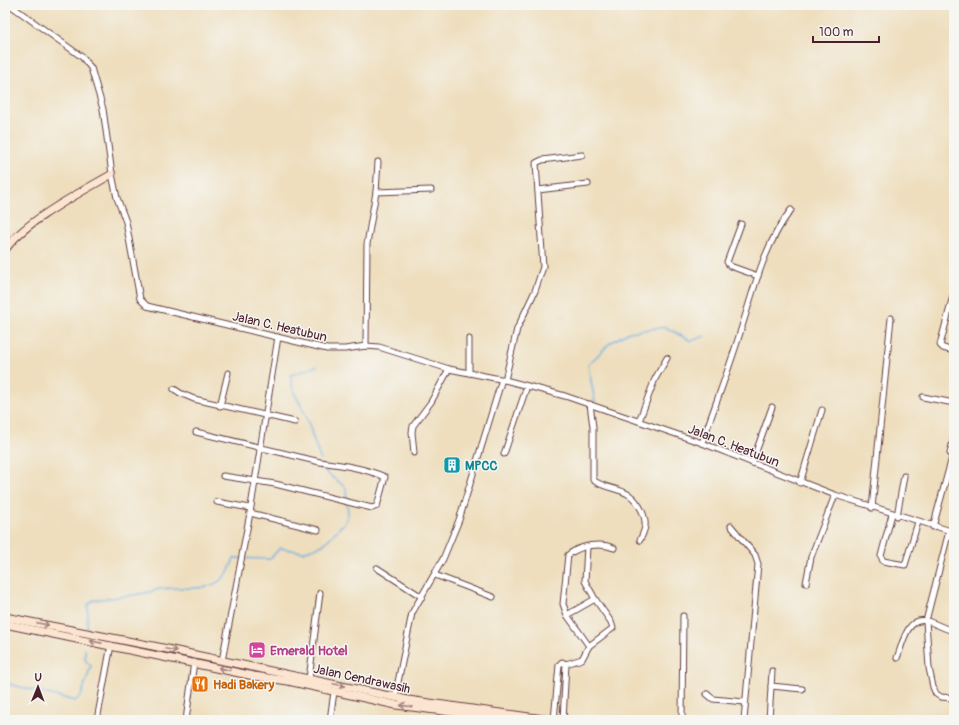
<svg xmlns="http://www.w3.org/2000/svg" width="959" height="725" font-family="Pangolin,sans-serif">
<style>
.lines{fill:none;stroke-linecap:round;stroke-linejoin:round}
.stream{stroke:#6bafe1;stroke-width:1.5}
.street-casing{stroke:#633c41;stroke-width:7}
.secondary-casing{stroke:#633c41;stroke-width:9}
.street{stroke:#fff;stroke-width:5}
.secondary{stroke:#fce5d0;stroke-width:7}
.oneway{stroke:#a3827e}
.labels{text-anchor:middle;stroke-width:3;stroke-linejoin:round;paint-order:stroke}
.street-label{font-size:13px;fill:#4a1f2b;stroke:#f6f6f2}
.culture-label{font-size:13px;font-weight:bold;fill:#0d838f;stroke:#f6f6f2;text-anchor:start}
.hotel-label{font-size:13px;font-weight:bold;fill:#b23c85;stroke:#f6f6f2;text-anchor:start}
.food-label{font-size:13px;font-weight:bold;fill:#c56008;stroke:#f6f6f2;text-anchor:start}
</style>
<rect width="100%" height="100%" fill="#f6f6f2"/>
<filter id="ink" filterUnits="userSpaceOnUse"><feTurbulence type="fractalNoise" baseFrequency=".025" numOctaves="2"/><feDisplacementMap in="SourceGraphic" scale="8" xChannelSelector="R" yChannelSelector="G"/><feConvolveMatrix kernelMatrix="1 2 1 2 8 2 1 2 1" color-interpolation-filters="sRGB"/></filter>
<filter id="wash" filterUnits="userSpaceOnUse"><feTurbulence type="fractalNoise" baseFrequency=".012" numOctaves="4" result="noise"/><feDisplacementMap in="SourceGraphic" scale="16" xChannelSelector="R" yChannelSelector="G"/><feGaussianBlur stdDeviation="0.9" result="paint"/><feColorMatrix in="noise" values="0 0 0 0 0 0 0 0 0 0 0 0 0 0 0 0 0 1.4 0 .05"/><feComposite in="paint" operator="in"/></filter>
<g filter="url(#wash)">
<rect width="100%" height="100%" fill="#eedebd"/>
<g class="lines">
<g class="stream">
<path d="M317 366 291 375C290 392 300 401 306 416 311 430 315 446 321 460"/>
<polyline points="595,402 588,365 610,343 629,332 665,327 691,341 705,336"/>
<path d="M87 628 88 605 93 600C110 598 128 596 145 593 150 592 155 590 160 589 192 585 222 598 234 558L270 559 280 548 303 552 323 545 346 521 348 515 346 488 326 472 322 464"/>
<polyline points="5,683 75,701 81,696 91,666 85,660 85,649"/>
</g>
</g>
</g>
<g filter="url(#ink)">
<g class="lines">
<g class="street-casing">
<g id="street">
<polyline points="10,5 82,57 91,68 103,109 112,174 117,198 126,222 140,299 147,306 327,349 345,349 366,346 379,347 449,369 505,380 565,396 702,443 835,495 954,532"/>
<polyline points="538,190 588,184"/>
<polyline points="376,192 431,190"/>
<polyline points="741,224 727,262 730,266 758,276"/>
<polyline points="954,292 940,345 943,348 954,351"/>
<polyline points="366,346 367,244 376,192 378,162"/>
<polyline points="469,373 469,339"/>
<polyline points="505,380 517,329 535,291 543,267 536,163 542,160 582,155"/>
<polyline points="174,389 180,393 194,399 295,422"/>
<polyline points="923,397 954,403"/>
<path d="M590 404 593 427V480C611 493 629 484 642 511 647 523 646 528 640 540"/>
<polyline points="220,406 228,373"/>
<polyline points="639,421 655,379 667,358"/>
<path d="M196 432 320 462C342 465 364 468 385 477L377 506 372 508 275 484 223 476"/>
<polyline points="954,437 950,453 954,455"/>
<path d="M702 443C714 408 728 372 739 336 753 293 763 246 791 210"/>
<polyline points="414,453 412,432 413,426 431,402 449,369"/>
<polyline points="504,454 527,386"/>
<polyline points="752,463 772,407"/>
<polyline points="800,483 822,410"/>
<polyline points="217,502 250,508"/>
<polyline points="872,508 891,318"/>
<polyline points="250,513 318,530"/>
<polyline points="892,514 881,556 883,561 905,565 918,522"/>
<polyline points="897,516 904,476"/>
<polyline points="731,526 755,555 758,564 744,720"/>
<polyline points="933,527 953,454"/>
<polyline points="949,531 926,621 929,668 933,687 936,694 941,697 954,698"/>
<polyline points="587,547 585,581 595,599"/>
<polyline points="377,568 422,597"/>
<polyline points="435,575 493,597"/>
<polyline points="806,583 811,557 835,495"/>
<path d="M567 615 563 604 568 555C581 545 600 542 614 548"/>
<path d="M897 658C903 643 907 616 927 621 937 624 945 629 954 631"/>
<polyline points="222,661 250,513 278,337"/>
<polyline points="309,679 320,593"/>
<polyline points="771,686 802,689"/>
<polyline points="707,694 713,699 745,702"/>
<polyline points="395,697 412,613 443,559 459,520 502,379"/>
<polyline points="97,720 111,645"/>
<polyline points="186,720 194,662"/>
<polyline points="330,720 334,692"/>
<polyline points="554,720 559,665 562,662 566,664"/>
<polyline points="563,720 566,664 582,659 589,646 613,628 611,622 595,599 567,615 589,646"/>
<polyline points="682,720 683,616"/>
<polyline points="769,720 772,671"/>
</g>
</g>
<g class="secondary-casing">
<g id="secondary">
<path d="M5 250C24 221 82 192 112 174"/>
<polyline points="5,617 158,647 408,700 551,720"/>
<polyline points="5,624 254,676 288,681 396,705 514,720"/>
</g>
</g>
<use href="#street" class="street"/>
<use href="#secondary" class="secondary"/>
</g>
<defs><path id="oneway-shaft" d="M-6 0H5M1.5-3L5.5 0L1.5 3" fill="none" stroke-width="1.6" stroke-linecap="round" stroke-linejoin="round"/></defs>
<g class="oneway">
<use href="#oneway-shaft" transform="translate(43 624) rotate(11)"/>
<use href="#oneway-shaft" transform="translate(96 642) rotate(-169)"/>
<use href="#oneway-shaft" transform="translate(171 650) rotate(12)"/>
<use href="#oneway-shaft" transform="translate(224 669) rotate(-167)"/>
<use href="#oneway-shaft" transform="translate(339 685) rotate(12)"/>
<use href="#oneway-shaft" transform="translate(406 706) rotate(-173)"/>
</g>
</g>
<defs>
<g id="building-square" transform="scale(0.9)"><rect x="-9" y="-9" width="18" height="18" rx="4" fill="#0f9aa8" stroke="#f6f6f2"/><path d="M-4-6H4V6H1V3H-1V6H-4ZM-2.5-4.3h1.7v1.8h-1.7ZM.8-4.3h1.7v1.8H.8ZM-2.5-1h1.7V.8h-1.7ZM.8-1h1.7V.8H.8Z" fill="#fff"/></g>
<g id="hotel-square" transform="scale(0.9)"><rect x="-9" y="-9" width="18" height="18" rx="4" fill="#d1479c" stroke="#f6f6f2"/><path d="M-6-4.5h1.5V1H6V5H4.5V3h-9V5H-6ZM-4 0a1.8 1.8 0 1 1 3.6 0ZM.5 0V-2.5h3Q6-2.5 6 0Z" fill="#fff"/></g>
<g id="restaurant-square" transform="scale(0.9)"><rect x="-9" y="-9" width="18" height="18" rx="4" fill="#e8710a" stroke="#f6f6f2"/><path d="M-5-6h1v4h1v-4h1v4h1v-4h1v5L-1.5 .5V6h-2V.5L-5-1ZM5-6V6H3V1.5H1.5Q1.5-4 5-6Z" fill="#fff"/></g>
</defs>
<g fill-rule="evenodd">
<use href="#building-square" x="452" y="465"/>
<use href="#hotel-square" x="257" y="650"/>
<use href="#restaurant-square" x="200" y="684"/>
</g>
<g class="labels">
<g class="street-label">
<text transform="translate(280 326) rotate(13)" y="5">Jalan C. Heatubun</text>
<text transform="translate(734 445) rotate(21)" y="5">Jalan C. Heatubun</text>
<text transform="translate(362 678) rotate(12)" y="5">Jalan Cendrawasih</text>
</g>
<g class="culture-label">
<text x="465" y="470">MPCC</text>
</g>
<g class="hotel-label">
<text x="270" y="655">Emerald Hotel</text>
</g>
<g class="food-label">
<text x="213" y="689">Hadi Bakery</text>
</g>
</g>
<rect width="959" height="725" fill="none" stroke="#f6f6f2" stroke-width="20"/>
<g transform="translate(38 687) rotate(1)" stroke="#f6f6f2" stroke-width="3" paint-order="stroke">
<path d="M0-3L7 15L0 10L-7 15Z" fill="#4a1f2b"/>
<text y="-6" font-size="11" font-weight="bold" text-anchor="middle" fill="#4a1f2b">U</text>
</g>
<path d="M813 36v6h66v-6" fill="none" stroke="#4a1f2b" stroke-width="2"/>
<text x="819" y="36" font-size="12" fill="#4a1f2b" stroke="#f6f6f2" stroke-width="3" paint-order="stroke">100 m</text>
</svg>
